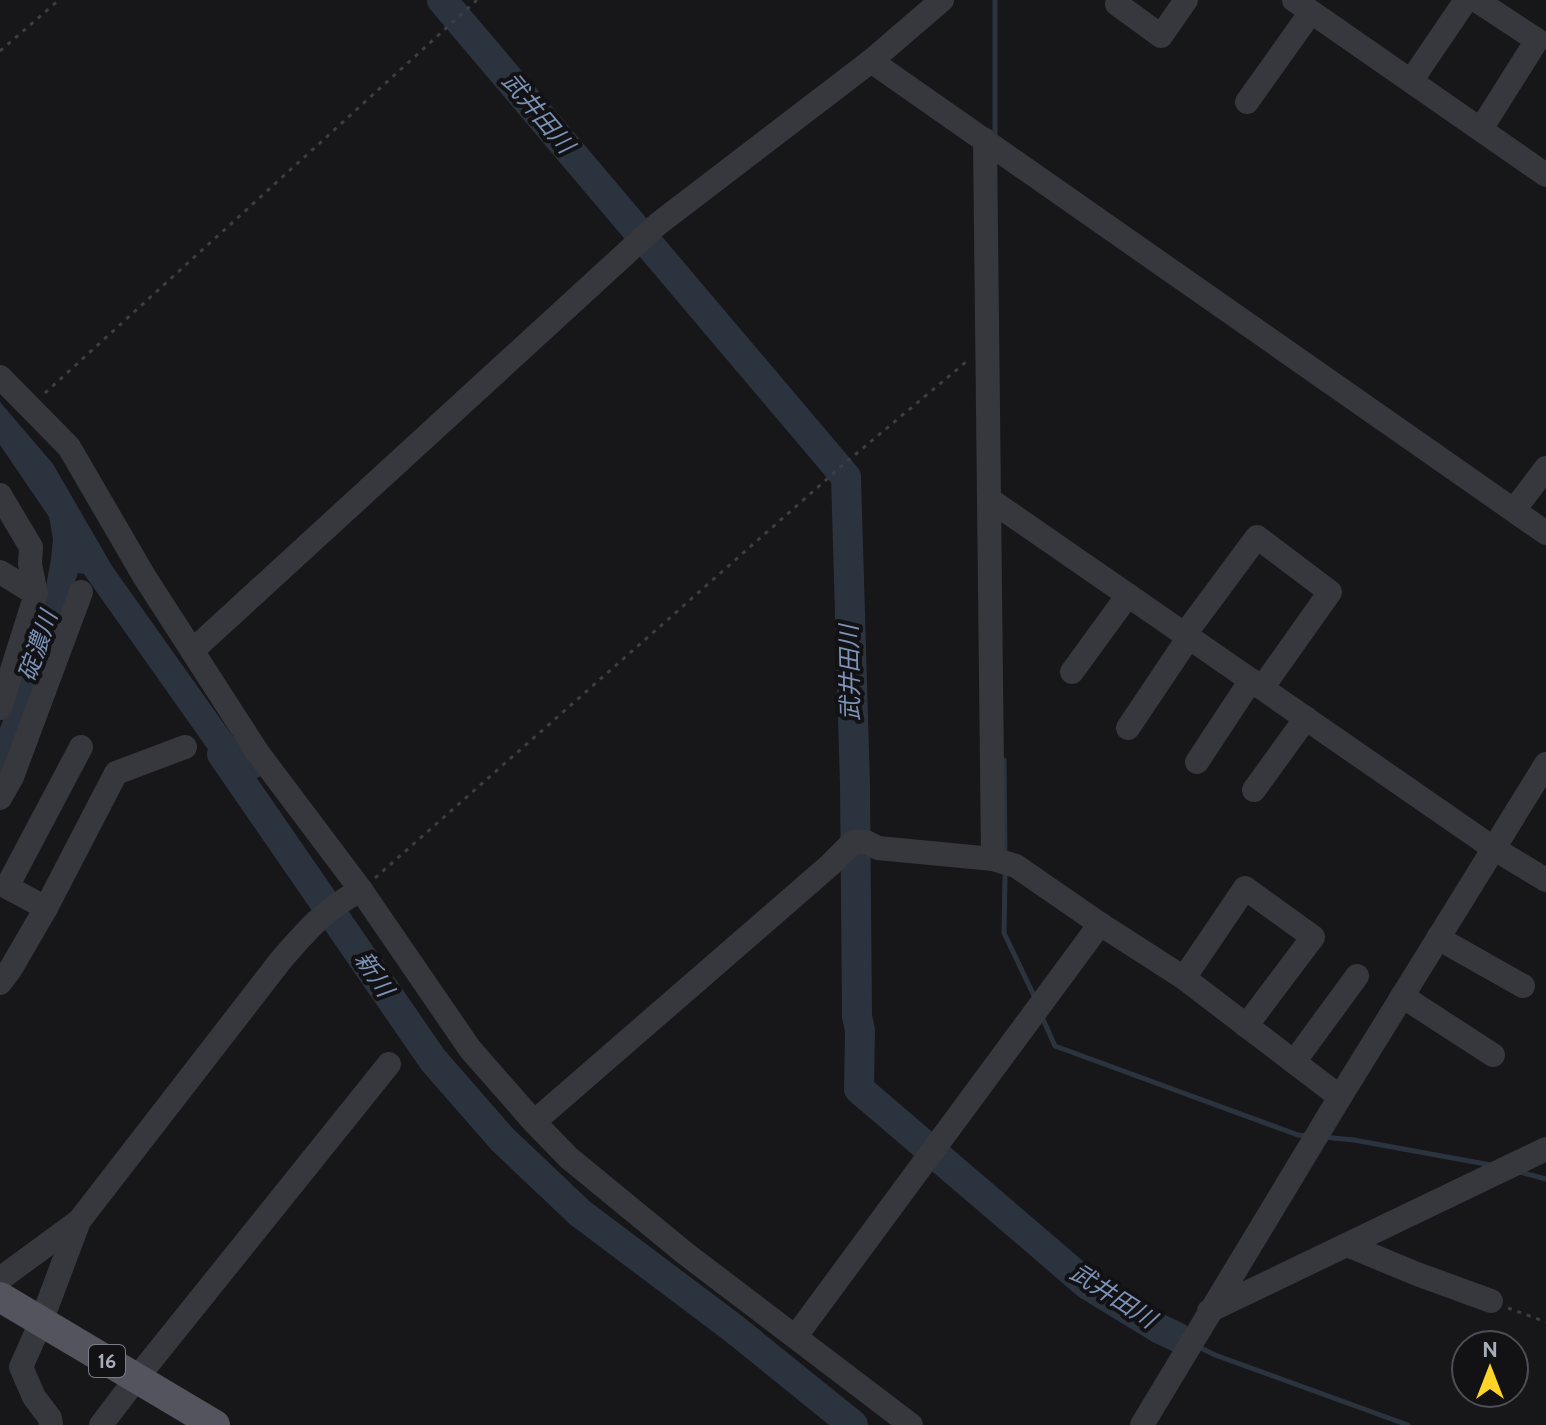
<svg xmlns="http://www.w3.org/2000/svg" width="1546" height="1425" font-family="Cabin,'Noto Sans JP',sans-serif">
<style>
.water{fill:#2b333e}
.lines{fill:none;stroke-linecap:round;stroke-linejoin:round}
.stream{stroke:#2b333e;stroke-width:5}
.river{stroke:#2b333e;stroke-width:30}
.path{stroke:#3d3e45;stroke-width:3;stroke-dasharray:4 6;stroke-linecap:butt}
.minor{stroke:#37373e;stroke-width:24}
.major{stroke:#53545d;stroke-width:30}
.labels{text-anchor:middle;stroke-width:8;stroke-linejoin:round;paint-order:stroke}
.shield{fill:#121114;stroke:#7a7d88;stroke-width:2}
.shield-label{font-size:20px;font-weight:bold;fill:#a7abba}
.water-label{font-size:24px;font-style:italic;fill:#7c93b7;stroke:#121114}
</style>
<rect width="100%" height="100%" fill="#171619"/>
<polygon class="water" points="0,402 53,464 112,566 261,776 236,789 84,574 78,573 46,667 0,779 0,728 39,625 51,559 53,539 49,517 0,445"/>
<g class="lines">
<g class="stream">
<polyline points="995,0 995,137"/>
<polyline points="1004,760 1005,851"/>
<polyline points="1005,875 1004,933 1036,1000"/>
<polyline points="1042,1017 1055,1046 1298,1135 1309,1136"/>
<polyline points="1323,1137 1354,1140 1491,1165"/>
<polyline points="1520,1172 1546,1179"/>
<polyline points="1199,1347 1215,1355 1408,1425"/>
</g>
<g class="river">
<polyline points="442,0 846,477 855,785 857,1016 860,1030 859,1089 1088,1285 1160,1329 1177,1337"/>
<polyline points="222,754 433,1060 503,1140 580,1213 733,1328 853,1425"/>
</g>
<g class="path">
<polyline points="0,51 59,0"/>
<polyline points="45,393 477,0"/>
<polyline points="375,878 844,464 966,362"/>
<polyline points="1508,1308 1546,1322"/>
</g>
<g class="minor">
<polyline points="1120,0 1117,4 1161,36 1186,0"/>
<polyline points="1294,0 1546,175"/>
<polyline points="1476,0 1537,40 1481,129"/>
<polyline points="871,61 1546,533"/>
<polyline points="1411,81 1466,0"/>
<polyline points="1247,102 1311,12"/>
<polyline points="985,140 993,859"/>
<polyline points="0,377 69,447 144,576 258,753 361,890 470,1049 534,1122 569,1158 686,1254 911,1425"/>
<polyline points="0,495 31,547 30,564 36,594 0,708"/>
<polyline points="989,499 1493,848 1546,880"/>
<polyline points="1514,510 1546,468"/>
<polyline points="0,572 36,594"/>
<polyline points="1185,634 1257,537 1330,592 1262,688"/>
<polyline points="192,651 658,224 871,61 942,0"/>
<polyline points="1072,672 1128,595"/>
<polyline points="1128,728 1189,637"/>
<polyline points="1197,762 1251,680"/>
<polyline points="1254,790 1306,718"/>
<polyline points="0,798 12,777 81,592"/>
<polyline points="46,908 7,887 81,747"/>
<polyline points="1438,938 1523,986"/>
<polyline points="1184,978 1245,888 1313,937 1246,1026"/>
<polyline points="0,983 10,970 46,908 116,773 185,747"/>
<polyline points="1402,996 1493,1055"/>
<polyline points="1294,1062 1357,976"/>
<polyline points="534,1122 830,865 853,842 866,842 878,848 993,859 1016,866 1100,924 1184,978 1340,1097"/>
<polyline points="1347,1245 1417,1274 1491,1301"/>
<path d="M0 1279 79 1221 281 960C307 930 325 909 361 890"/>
<polyline points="1209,1311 1546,1149"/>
<polyline points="796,1336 1100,924"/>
<polyline points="51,1425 50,1418 34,1397 21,1367 41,1322 79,1221"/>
<polyline points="101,1425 136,1379 389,1064"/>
<polyline points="1142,1425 1340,1097 1546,764"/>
</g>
<polyline class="major" points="0,1297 215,1425"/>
</g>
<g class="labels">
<rect class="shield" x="89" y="1345" width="36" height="32" rx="6"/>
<g class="shield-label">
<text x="107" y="1368">16</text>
</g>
<g class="water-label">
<text transform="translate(538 113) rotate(50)" y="8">武井田川</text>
<text transform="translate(38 646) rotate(-71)" y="8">碇濃川</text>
<text transform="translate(850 673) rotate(-91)" y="8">武井田川</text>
<text transform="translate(374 974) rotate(56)" y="8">新川</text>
<text transform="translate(1113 1296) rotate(33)" y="8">武井田川</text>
</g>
</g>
<g transform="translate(1490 1369)"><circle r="38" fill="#121114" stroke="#4e4f56" stroke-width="2"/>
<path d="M0-6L14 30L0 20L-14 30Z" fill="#ffd428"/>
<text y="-12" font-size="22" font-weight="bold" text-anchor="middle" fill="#a7abba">N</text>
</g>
</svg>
